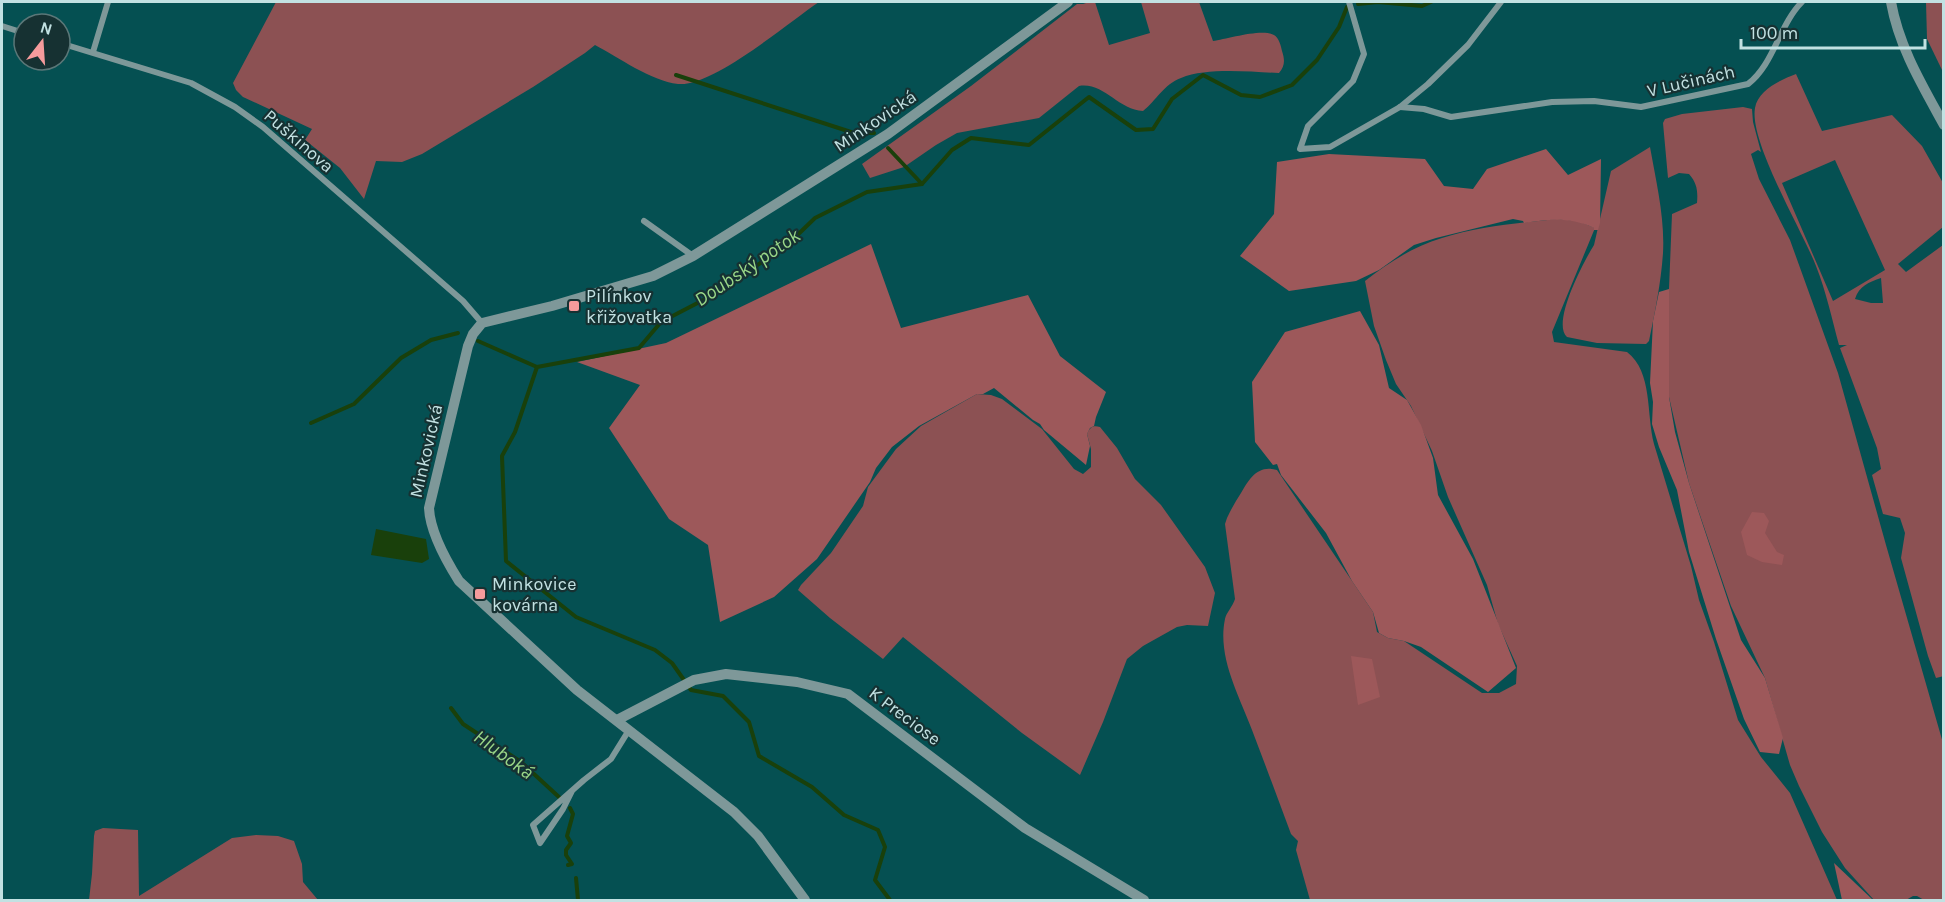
<svg xmlns="http://www.w3.org/2000/svg" width="1945" height="902" font-family="Karla,sans-serif">
<style>
.green{fill:#8c5153;fill-rule:evenodd}
.forest{fill:#9d585a}
.water{fill:#19400b}
.lines{fill:none;stroke-linecap:round;stroke-linejoin:round}
.stream{stroke:#19400b;stroke-width:4}
.minor{stroke:#7e9899;stroke-width:6}
.tertiary{stroke:#7e9899;stroke-width:10}
.poi-dot{fill:#f59b9c;stroke:#163132;stroke-width:2}
.labels{text-anchor:middle;stroke-width:4.5;stroke-linejoin:round;paint-order:stroke}
.street-label{font-size:18px;fill:#c2e1e2;stroke:#163132}
.poi-label{font-size:18px;fill:#c2e1e2;stroke:#163132;text-anchor:start}
.water-label{font-size:20px;font-style:italic;fill:#99d688;stroke:#163132}
</style>
<rect width="100%" height="100%" fill="#055052"/>
<g class="green">
<path d="M276 2H398L400 3 404 2H819C789 22 713 87 678 84 651 81 618 57 595 45L585 53 533 87 422 154 402 162 376 161 364 199 340 168 305 140 312 129 243 97 236 90 233 83Z"/>
<path d="M1089 2H1095L1109 45 1150 33 1141 2H1199L1213 41C1227 39 1262 28 1274 35 1279 38 1281 46 1282 51 1285 60 1285 66 1279 73 1251 72 1207 67 1181 78 1164 84 1156 101 1143 111 1118 110 1104 82 1079 86L1039 118 957 133 936 145 904 167 870 178 862 164 971 86 1077 4H1083Z"/>
<polygon points="1926,2 1943,2 1943,72 1927,39"/>
<path d="M1796 74 1822 131 1892 115 1922 146 1943 183V227L1898 264 1906 272 1943 245 1944 676 1936 678 1928 656 1901 558 1905 533 1900 518 1883 514 1872 475 1881 469 1877 448 1840 348 1847 345H1839C1832 319 1826 291 1816 266 1802 230 1749 142 1755 108 1758 90 1780 80 1796 74ZM1835 160 1885 270 1833 301 1782 183ZM1881 278 1883 303H1871L1855 299C1859 286 1869 282 1881 278Z"/>
<path d="M1743 107 1752 109 1753 122 1761 152 1758 150 1751 154 1759 179 1790 240 1838 373 1886 545 1943 743V900H1924L1917 896H1913L1906 900H1874L1845 868 1822 832 1799 786 1790 765 1765 678 1731 606 1689 483 1669 397V289L1672 214 1697 203C1698 191 1697 183 1689 174L1679 173 1668 178 1663 123 1665 119 1682 114Z"/>
<path d="M1650 147C1656 181 1665 218 1663 253 1661 283 1655 312 1649 341L1646 344 1597 343 1567 337C1551 323 1584 261 1594 245L1611 171Z"/>
<path d="M1557 219 1578 221 1595 228 1552 332 1554 342 1627 352C1653 372 1646 414 1654 444L1691 566 1699 600 1714 642 1738 720 1761 757 1790 793 1837 900H1310L1296 850 1298 841 1291 834C1278 799 1265 764 1252 730 1239 695 1217 657 1225 619 1226 613 1233 606 1235 599L1225 524 1227 518C1231 509 1236 501 1241 493 1249 479 1258 464 1277 470L1373 612 1377 632 1388 638 1404 641 1482 693H1499L1516 684 1517 666 1498 624 1487 585 1448 497 1432 451 1411 406 1396 384 1386 360 1374 326 1365 281C1388 263 1414 246 1442 238 1479 226 1519 223 1557 219Z"/>
<path d="M977 394 991 395 1002 399 1042 429 1074 469 1083 474 1091 467V449L1087 434C1090 427 1093 425 1100 427L1117 448 1135 479 1161 505 1205 567 1215 593 1208 626 1187 625 1177 627 1143 646 1127 659 1103 722 1080 775 1022 733 903 637 883 659 830 618 798 590 801 585 831 553 863 506 868 487 896 449 921 426Z"/>
<polygon points="103,828 138,830 139,896 232,838 256,835 278,836 294,841 302,864 303,882 318,900 89,900 92,874 94,836 95,831"/>
</g>
<g class="forest">
<path d="M1546 149 1568 175 1601 159 1600 223 1598 230H1594V228C1570 217 1550 219 1524 223L1523 221 1513 219 1436 238 1414 245 1379 270 1356 281 1289 291 1240 256 1274 214 1277 162 1329 154 1425 159 1444 186 1473 189 1487 169Z"/>
<polygon points="871,244 901,328 1028,295 1060,356 1106,392 1096,417 1094,426 1090,428 1087,434 1090,446 1086,465 1044,430 1040,424 1033,420 994,388 983,394 977,394 919,426 892,447 876,468 870,482 817,559 774,597 720,622 708,545 669,519 609,428 640,385 577,362 666,343"/>
<polygon points="1669,289 1669,397 1675,432 1689,483 1741,640 1765,678 1783,738 1779,754 1760,752 1744,719 1716,639 1689,552 1677,490 1659,447 1652,424 1653,402 1650,383 1653,321 1659,292"/>
<polygon points="1360,311 1379,345 1389,388 1407,400 1421,425 1433,458 1438,495 1473,559 1516,668 1488,692 1421,647 1404,641 1388,638 1379,633 1373,612 1352,581 1326,533 1281,475 1277,464 1273,465 1255,442 1252,382 1285,332"/>
<polygon points="1752,512 1764,513 1769,521 1765,533 1777,552 1784,555 1782,565 1762,562 1747,555 1741,532"/>
<polygon points="1351,656 1372,659 1380,697 1358,705"/>
<polygon points="1834,863 1873,900 1842,900"/>
</g>
<polygon class="water" points="376,529 426,539 429,559 422,563 371,555"/>
<g class="lines">
<g class="stream">
<polyline points="1358,4 1378,2 1422,6 1431,2"/>
<polyline points="676,75 854,133 874,133"/>
<polyline points="888,148 922,184"/>
<polyline points="478,341 537,367"/>
<polyline points="311,423 354,404 401,358 431,340 458,333"/>
<polyline points="451,708 463,724 521,762 560,798"/>
<polyline points="568,865 572,864 566,855 566,850 571,843 567,836 573,814 570,808"/>
<polyline points="576,878 578,900"/>
<polyline points="890,900 875,880 885,847 878,830 844,815 812,787 759,756 749,722 723,696 691,690 672,663 655,650 576,617 506,561 502,456 515,432 537,367 639,348 661,322 711,296 786,246 815,218 867,192 922,184 952,150 971,138 1029,145 1089,97 1136,130 1153,129 1172,99 1203,75 1241,95 1260,97 1292,85 1317,60 1339,27 1347,7"/>
</g>
<g class="minor">
<polyline points="1349,2 1364,54 1353,81 1308,126 1300,149 1330,147 1400,107 1428,84 1468,45 1501,2"/>
<polyline points="2,26 24,33"/>
<polyline points="60,43 191,83 235,107 263,127 463,301 482,323"/>
<polyline points="93,52 108,2"/>
<path d="M1400 107 1424 109 1451 117 1552 102 1594 101 1641 107 1748 84C1774 64 1779 25 1802 2"/>
<polyline points="644,221 693,256"/>
<polyline points="572,791 563,809 540,843 533,825 584,780 611,759 629,730"/>
</g>
<g class="tertiary">
<path d="M1891 2C1899 47 1922 85 1944 125"/>
<polyline points="617,720 694,680 726,674 797,682 848,694 1025,828 1144,900"/>
<path d="M805 900 758 836 734 812 577 690 459 581C447 562 430 531 429 508L468 346 473 334 482 323 552 306 653 276 693 256 888 134 1068 2"/>
</g>
</g>
<g class="poi-dot">
<rect x="568" y="300" width="12" height="12" rx="3"/>
<rect x="474" y="588" width="12" height="12" rx="3"/>
</g>
<g class="labels">
<g class="street-label">
<text transform="translate(1691 81) rotate(-13)" y="6">V Lučinách</text>
<text transform="translate(875 121) rotate(-34)" y="6">Minkovická</text>
<text transform="translate(299 141) rotate(41)" y="6">Puškinova</text>
<text transform="translate(426 451) rotate(-77)" y="6">Minkovická</text>
<text transform="translate(905 716) rotate(37)" y="6">K Preciose</text>
</g>
<g class="poi-label">
<text x="586" y="302">Pilínkov<tspan x="586" dy="21">křižovatka</tspan></text>
<text x="492" y="590">Minkovice<tspan x="492" dy="21">kovárna</tspan></text>
</g>
<g class="water-label">
<text transform="translate(747 267) rotate(-34)" y="7">Doubský potok</text>
<text transform="translate(504 754) rotate(36)" y="7">Hluboká</text>
</g>
</g>
<rect width="1945" height="902" fill="none" stroke="#c2e1e2" stroke-width="6"/>
<g transform="translate(42 42) rotate(17)"><circle r="28" fill="#163132" stroke="#5b7778" stroke-width="1.5"/>
<path d="M0-4.5L10 22L0 15L-10 22Z" fill="#f59b9c"/>
<text y="-9" font-size="16" font-weight="bold" text-anchor="middle" fill="#c2e1e2">N</text>
</g>
<path d="M1741 39v9h184v-9" fill="none" stroke="#c2e1e2" stroke-width="3"/>
<text x="1750" y="39" font-size="18" fill="#c2e1e2" stroke="#163132" stroke-width="4.5" paint-order="stroke">100 m</text>
</svg>
